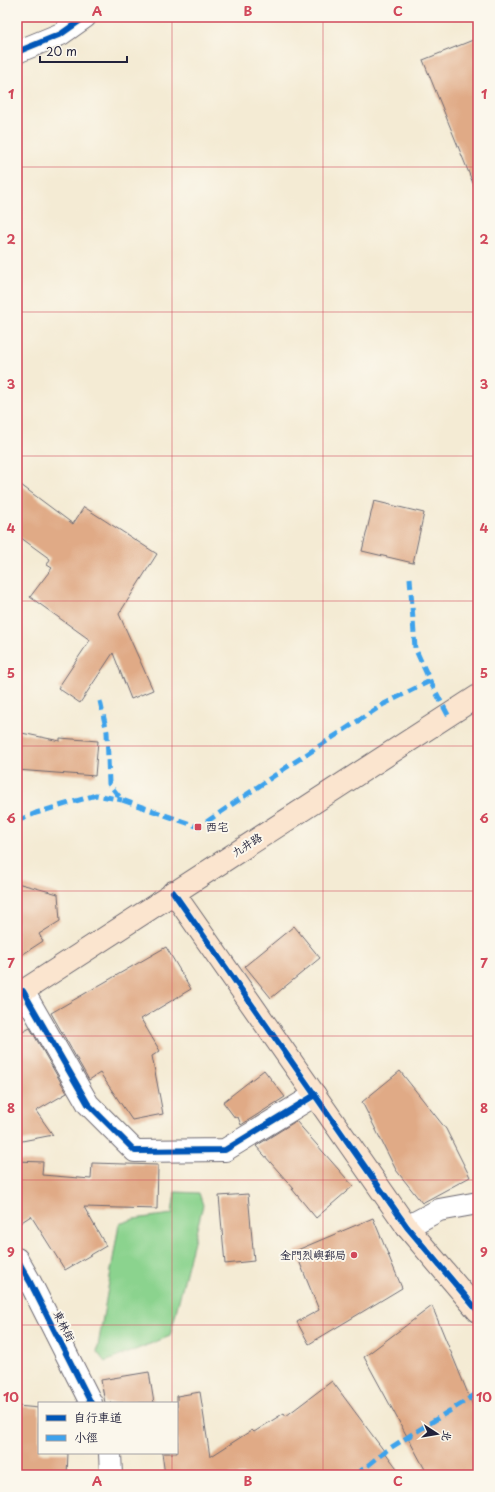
<svg xmlns="http://www.w3.org/2000/svg" width="495" height="1492" font-family="'Playpen Sans','LXGW WenKai TC',sans-serif">
<style>
.green{fill:#8bd38e;stroke:#567a64}
.building{fill:#e0aa86}
.lines{fill:none;stroke-linecap:round;stroke-linejoin:round}
.street-casing{stroke:#6c6871;stroke-width:24}
.secondary-casing{stroke:#6c6871;stroke-width:24}
.street{stroke:#fff;stroke-width:22}
.secondary{stroke:#fbe5cf;stroke-width:22}
.quiet{stroke:#3ea2ec;stroke-width:5;stroke-dasharray:10 5;stroke-linecap:butt}
.cycleway-casing{stroke:#fbf7ec;stroke-width:8}
.cycleway{stroke:#0057b8;stroke-width:6}
.grid{fill:none;stroke:#d1495b;stroke-width:1;stroke-opacity:0.55}
.poi-dot{fill:#d1495b;stroke:#fbf7ec;stroke-width:1.5}
.labels{text-anchor:middle;stroke-width:4;stroke-linejoin:round;paint-order:stroke}
.poi-label{font-size:11px;fill:#22223b;stroke:#fbf7ec;text-anchor:start}
.street-label{font-size:11px;fill:#22223b;stroke:#fbf7ec}
.neatline{fill:none;stroke:#d1495b;stroke-width:1.5}
.grid-label{font-size:13px;text-anchor:middle;font-weight:bold;fill:#d1495b}
</style>
<rect width="100%" height="100%" fill="#fbf7ec"/>
<filter id="ink" filterUnits="userSpaceOnUse"><feTurbulence type="fractalNoise" baseFrequency=".025" numOctaves="2"/><feDisplacementMap in="SourceGraphic" scale="8" xChannelSelector="R" yChannelSelector="G"/><feConvolveMatrix kernelMatrix="1 2 1 2 8 2 1 2 1" color-interpolation-filters="sRGB"/></filter>
<filter id="wash" filterUnits="userSpaceOnUse"><feTurbulence type="fractalNoise" baseFrequency=".012" numOctaves="4" result="noise"/><feDisplacementMap in="SourceGraphic" scale="16" xChannelSelector="R" yChannelSelector="G"/><feGaussianBlur stdDeviation="0.9" result="paint"/><feColorMatrix in="noise" values="0 0 0 0 0 0 0 0 0 0 0 0 0 0 0 0 0 1.4 0 .05"/><feComposite in="paint" operator="in"/></filter>
<g filter="url(#wash)">
<rect width="100%" height="100%" fill="#f4ebd4"/>
<polygon class="green" points="175,1192 199,1193 203,1205 170,1336 105,1362 97,1352 119,1224 134,1219 172,1214"/>
<g id="blocks">
<g class="building">
<polygon points="478,38 478,193 477,193 423,60"/>
<polygon points="17,482 73,524 84,507 157,554 119,614 153,690 131,699 113,653 80,703 58,688 90,640 30,597 52,568 47,565 50,559 17,535"/>
<polygon points="374,501 424,513 413,563 362,551"/>
<polygon points="17,732 60,741 60,738 98,741 95,776 17,770"/>
<polygon points="17,883 58,894 60,921 39,934 43,941 17,958"/>
<polygon points="294,926 320,958 271,998 245,966"/>
<polygon points="166,947 191,989 141,1019 160,1051 152,1056 163,1114 132,1120 100,1073 89,1080 51,1013"/>
<polygon points="30,1028 67,1093 36,1111 53,1135 17,1142 17,1035"/>
<polygon points="264,1070 285,1097 241,1125 238,1117 235,1118 223,1102"/>
<polygon points="400,1071 446,1129 470,1177 422,1203 396,1170 362,1102"/>
<polygon points="296,1121 353,1186 316,1218 292,1189 294,1189 256,1146"/>
<polygon points="17,1161 43,1162 42,1175 91,1179 92,1163 158,1165 157,1209 84,1207 106,1246 65,1270 31,1216 17,1225"/>
<polygon points="248,1194 254,1261 225,1264 219,1196"/>
<polygon points="373,1218 402,1288 309,1344 297,1322 319,1310 295,1251"/>
<polygon points="432,1306 478,1418 478,1475 428,1475 364,1357"/>
<polygon points="149,1372 154,1403 105,1403 101,1380"/>
<polygon points="332,1381 402,1475 165,1475 162,1453 177,1453 177,1396 200,1392 210,1457 252,1430 254,1432 284,1413 286,1416"/>
<polygon points="17,1406 39,1408 39,1453 68,1453 67,1475 17,1473"/>
</g>
</g>
</g>
<g filter="url(#ink)">
<use href="#blocks" fill-opacity="0" stroke="#6c6871" stroke-width="1"/>
<g class="lines">
<g class="street-casing">
<g id="street">
<polyline points="17,52 61,34 85,17"/>
<polyline points="23,991 88,1104 135,1151 225,1150 315,1095"/>
<polyline points="407,1227 439,1210 478,1203"/>
<polyline points="17,1259 30,1282 91,1403"/>
<polyline points="110,1453 111,1475"/>
</g>
</g>
<g class="secondary-casing">
<g id="secondary">
<polyline points="173,892 407,1227 478,1311"/>
<polyline points="17,995 478,696"/>
</g>
</g>
<use href="#street" class="street"/>
<use href="#secondary" class="secondary"/>
<g class="quiet">
<polyline points="410,578 415,648 430,681 448,715"/>
<polyline points="100,701 107,732 109,784 122,800 199,827 284,769 384,704 430,681"/>
<polyline points="17,821 36,813 96,795 122,800"/>
<polyline points="356,1475 387,1450 478,1393"/>
</g>
<g class="cycleway-casing">
<g id="cycleway">
<polyline points="17,52 61,34 85,17"/>
<polyline points="173,892 407,1227 478,1311"/>
<polyline points="23,991 88,1104 135,1151 225,1150 315,1095"/>
<polyline points="17,1259 30,1282 91,1403"/>
</g>
</g>
<use href="#cycleway" class="cycleway"/>
</g>
</g>
<path class="grid" d="M172 17V1403M323 17V1475M17 167H478M17 312H478M17 456H478M17 601H478M17 746H478M17 891H478M17 1036H478M17 1180H478M17 1325H478M172 1453V1475"/>
<g class="poi-dot">
<rect x="194" y="823" width="8" height="8" rx="2"/>
<circle cx="354" cy="1255" r="4"/>
</g>
<g class="labels">
<g class="poi-label">
<text x="206" y="831">西宅</text>
<text x="346" y="1259" text-anchor="end">金門烈嶼郵局</text>
</g>
<g class="street-label">
<text transform="translate(247 845) rotate(-33)" y="4">九井路</text>
<text transform="translate(64 1326) rotate(63)" y="4">東林街</text>
</g>
</g>
<rect width="495" height="1492" fill="none" stroke="#fbf7ec" stroke-width="44"/>
<rect x="38" y="1402" width="140" height="52" fill="#fbf7ec" stroke="#a4a2a5"/>
<rect x="46" y="1415" width="20" height="6" fill="#0057b8" stroke="#a4a2a5"/>
<text x="74" y="1422" font-size="12" fill="#22223b">自行車道</text>
<rect x="46" y="1435" width="20" height="6" fill="#3ea2ec" stroke="#a4a2a5"/>
<text x="74" y="1442" font-size="12" fill="#22223b">小徑</text>
<g transform="translate(437 1434) rotate(102)" stroke="#fbf7ec" stroke-width="3" paint-order="stroke">
<path d="M0-3L7 15L0 10L-7 15Z" fill="#22223b"/>
<text y="-6" font-size="11" font-weight="bold" text-anchor="middle" fill="#22223b">北</text>
</g>
<path d="M40 56v6h87v-6" fill="none" stroke="#22223b" stroke-width="2"/>
<text x="46" y="56" font-size="12" fill="#22223b" stroke="#fbf7ec" stroke-width="3" paint-order="stroke">20 m</text>
<rect x="22" y="22" width="451" height="1448" class="neatline"/>
<g class="grid-label">
<text x="97" y="16">A</text>
<text x="248" y="16">B</text>
<text x="398" y="16">C</text>
<text x="11" y="99">1</text>
<text x="484" y="99">1</text>
<text x="11" y="244">2</text>
<text x="484" y="244">2</text>
<text x="11" y="389">3</text>
<text x="484" y="389">3</text>
<text x="11" y="533">4</text>
<text x="484" y="533">4</text>
<text x="11" y="678">5</text>
<text x="484" y="678">5</text>
<text x="11" y="823">6</text>
<text x="484" y="823">6</text>
<text x="11" y="968">7</text>
<text x="484" y="968">7</text>
<text x="11" y="1113">8</text>
<text x="484" y="1113">8</text>
<text x="11" y="1257">9</text>
<text x="484" y="1257">9</text>
<text x="11" y="1402">10</text>
<text x="484" y="1402">10</text>
<text x="97" y="1486">A</text>
<text x="248" y="1486">B</text>
<text x="398" y="1486">C</text>
</g>
</svg>
